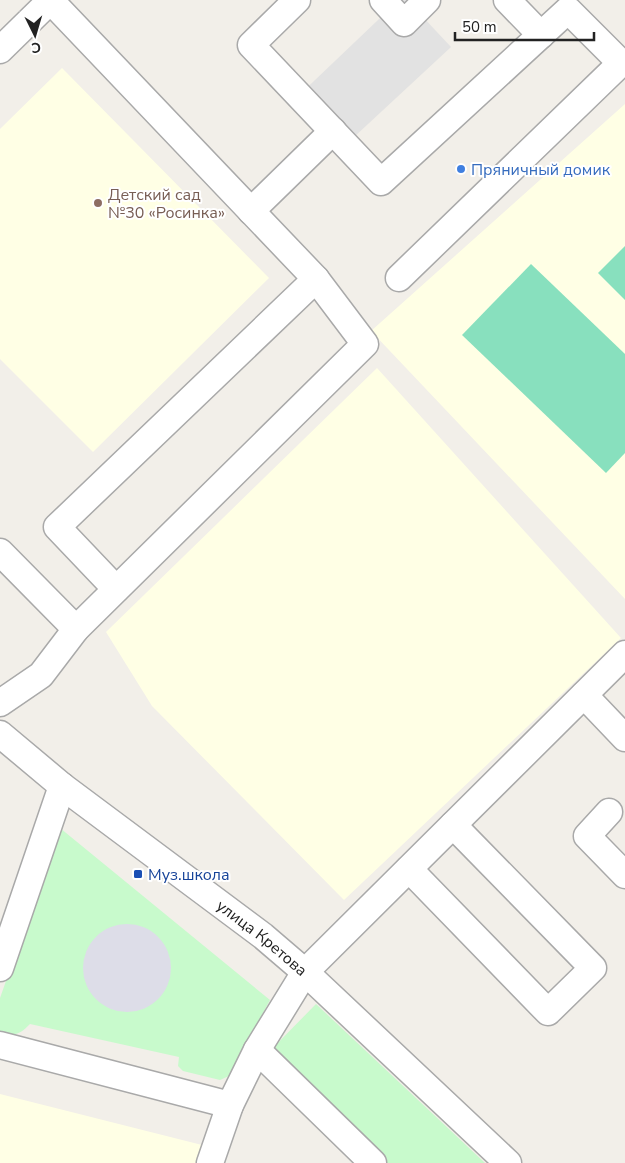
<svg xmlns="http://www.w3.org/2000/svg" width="625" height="1163" font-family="'Nunito Sans',sans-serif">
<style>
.education{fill:#ffffe5}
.park{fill:#c8facc}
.pitch{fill:#88e0be}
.parking{fill:#e2e2e2}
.plaza{fill:#dddde8}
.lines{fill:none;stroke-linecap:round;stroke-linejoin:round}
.minor-casing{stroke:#a9a9a9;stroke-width:29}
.minor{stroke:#fff;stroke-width:26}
.shop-dot{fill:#3f7fe0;stroke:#fff;stroke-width:2}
.education-dot{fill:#8d6e63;stroke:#fff;stroke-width:2}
.transit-dot{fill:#1a4fb4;stroke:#fff;stroke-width:2}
.labels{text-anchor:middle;stroke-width:4;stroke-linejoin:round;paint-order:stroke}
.shop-label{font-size:16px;fill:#366cbe;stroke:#fff;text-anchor:start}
.education-label{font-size:16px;fill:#785e54;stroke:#fff;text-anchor:start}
.transit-label{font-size:16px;fill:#164399;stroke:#fff;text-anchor:start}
.street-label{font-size:16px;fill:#222;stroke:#fff}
</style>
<rect width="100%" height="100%" fill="#f2efe9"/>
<g class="education">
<polygon points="62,68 269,278 93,452 0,359 0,129"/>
<polygon points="625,104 625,599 371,331"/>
<polygon points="377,368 621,638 344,900 152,706 106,632"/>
<polygon points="0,1094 206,1146 199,1163 0,1163"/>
</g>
<g class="park">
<path d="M60 828 270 1000 229 1076 220 1080 183 1071 178 1066 179 1057 30 1024C18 1036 15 1036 0 1031V998Z"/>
<polygon points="316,1004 485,1163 385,1163 268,1053"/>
</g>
<g class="pitch">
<polygon points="625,246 625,300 598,273"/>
<polygon points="531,264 625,354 625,453 606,473 462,335"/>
</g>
<polygon class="parking" points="399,0 407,0 451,47 340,150 292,102"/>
<circle class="plaza" cx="127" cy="968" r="44"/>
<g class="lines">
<g class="minor-casing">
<g id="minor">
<polyline points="297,0 251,45 381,182 568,10 621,63"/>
<polyline points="383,0 404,23 427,0"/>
<polyline points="507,0 541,35"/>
<polyline points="0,50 50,1"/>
<polyline points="251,211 333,131"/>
<polyline points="399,278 621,63 625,64"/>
<polyline points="0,552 76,629"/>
<polyline points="116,589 57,527 316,279"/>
<polyline points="584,695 625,738"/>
<polyline points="0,703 41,675 76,629 365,344 316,279 50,0"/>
<path id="s1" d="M0 734 62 786 263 936 305 972 508 1163"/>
<polyline points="609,812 587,836 625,875"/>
<polyline points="409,869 548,1012 593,968 453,825"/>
<polyline points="0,968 62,786"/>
<polyline points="0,1045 230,1105"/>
<polyline points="257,1050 373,1163"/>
<polyline points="210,1163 230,1105 257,1050 305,972 625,654"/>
</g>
</g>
<use href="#minor" class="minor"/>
</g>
<circle class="shop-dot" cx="461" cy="169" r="5"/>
<circle class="education-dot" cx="98" cy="203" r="5"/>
<rect class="transit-dot" x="133" y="869" width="10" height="10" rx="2.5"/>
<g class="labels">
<g class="shop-label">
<text x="471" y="175">Пряничный домик</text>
</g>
<g class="education-label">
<text x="108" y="200">Детский сад<tspan x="108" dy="18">№30 «Росинка»</tspan></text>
</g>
<g class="transit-label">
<text x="148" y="880">Муз.школа</text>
</g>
<g class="street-label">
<text dy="6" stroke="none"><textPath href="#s1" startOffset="332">улица Кретова</textPath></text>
</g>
</g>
<g transform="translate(35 35) rotate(175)" stroke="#ffffff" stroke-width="4" paint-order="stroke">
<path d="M0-4L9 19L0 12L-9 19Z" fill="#222222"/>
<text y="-8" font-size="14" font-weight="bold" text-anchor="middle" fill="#222222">С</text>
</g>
<path d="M455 32v8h139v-8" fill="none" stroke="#222222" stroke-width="2.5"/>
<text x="462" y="32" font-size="15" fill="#222222" stroke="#ffffff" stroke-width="4" paint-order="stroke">50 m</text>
</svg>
